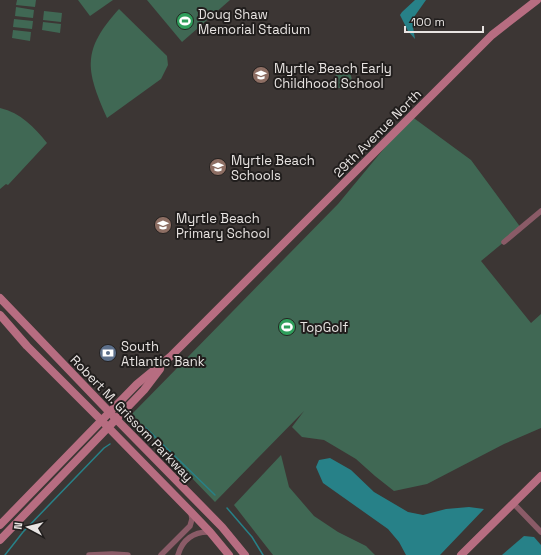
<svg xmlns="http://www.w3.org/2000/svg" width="541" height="555" font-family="'Space Grotesk',sans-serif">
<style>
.green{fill:#406854}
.water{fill:#278188}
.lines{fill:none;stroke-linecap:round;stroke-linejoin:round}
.stream{stroke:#278188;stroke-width:1.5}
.street{stroke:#8a5b67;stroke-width:5.5}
.secondary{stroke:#b76d81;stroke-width:8}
.labels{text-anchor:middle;stroke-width:4;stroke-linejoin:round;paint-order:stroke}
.poi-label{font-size:13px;fill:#e8e4e2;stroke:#211e1d;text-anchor:start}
.street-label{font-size:13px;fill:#e8e4e2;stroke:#211e1d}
</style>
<rect width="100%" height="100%" fill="#3c3634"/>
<g class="green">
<polygon points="17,0 36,0 35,7 16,5"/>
<polygon points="78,0 113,0 90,16"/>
<polygon points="147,0 230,0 182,42"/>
<polygon points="16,7 34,10 33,18 15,16"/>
<path d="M119 9 167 56 168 65 161 79 107 118C85 69 82 50 119 9Z"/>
<polygon points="44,11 62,13 61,22 43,20"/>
<polygon points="14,19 33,21 32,29 13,27"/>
<polygon points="43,22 61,24 60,33 42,30"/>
<polygon points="13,30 31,32 30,41 12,38"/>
<path d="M342 67C349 68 352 76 352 82L348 88H335C333 81 335 71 342 67Z"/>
<path d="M0 108C21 113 34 127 47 143L8 185 6 184 0 189Z"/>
<polygon points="411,116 471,160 521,228 481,261 531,323 541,314 541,428 504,444 427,484 394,491 375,476 356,459 324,440 302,437 292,427 304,411 215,502 131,415 338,204"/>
<polygon points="281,455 289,487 314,516 338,532 366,546 375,555 273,555 234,505"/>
</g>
<g class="water">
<polygon points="415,0 426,0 414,17 413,27 415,39 408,31 400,15 402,12"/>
<polygon points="330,458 351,470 374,492 408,512 423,515 446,509 469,507 484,509 440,555 406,555 399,542 388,529 323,483 316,467 319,460"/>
<polygon points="524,536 534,537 541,545 541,555 502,555"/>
</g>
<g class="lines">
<g class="stream">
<polyline points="145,427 215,495"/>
<polyline points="227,508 252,537 263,555"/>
<polyline points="5,555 23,532 104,448 110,444"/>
</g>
<g class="street">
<polyline points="504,242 541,211"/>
<polyline points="513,503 541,532"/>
<polyline points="89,555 112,554 128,555"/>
<polyline points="161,555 190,526 192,519 191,513"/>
<path d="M178 555C182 540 194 531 210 532"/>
</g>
<g class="secondary">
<polyline points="0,298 116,419 222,527 245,555"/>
<polyline points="0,315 27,346 101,420 191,512 210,532 229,555"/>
<polyline points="0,525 137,384 171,356 492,35 537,0"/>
<polyline points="0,540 144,390 160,369"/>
<polyline points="461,555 541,476"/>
</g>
</g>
<defs>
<g id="stadium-disc" transform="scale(0.9)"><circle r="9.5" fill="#2e9e5b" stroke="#211e1d"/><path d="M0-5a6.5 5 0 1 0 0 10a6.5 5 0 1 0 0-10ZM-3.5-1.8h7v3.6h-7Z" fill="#fff"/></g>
<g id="school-disc" transform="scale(0.9)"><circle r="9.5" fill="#8d6e63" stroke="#211e1d"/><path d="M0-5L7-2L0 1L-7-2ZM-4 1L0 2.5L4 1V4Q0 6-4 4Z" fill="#fff"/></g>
<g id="bank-disc" transform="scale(0.9)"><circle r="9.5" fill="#5c6f8a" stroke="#211e1d"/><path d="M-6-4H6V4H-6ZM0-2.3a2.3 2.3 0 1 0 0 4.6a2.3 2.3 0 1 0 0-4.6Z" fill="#fff"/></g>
</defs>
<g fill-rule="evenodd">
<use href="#stadium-disc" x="185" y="21"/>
<use href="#school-disc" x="261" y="75"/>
<use href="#school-disc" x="218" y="167"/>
<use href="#school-disc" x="163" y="225"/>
<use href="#stadium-disc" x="287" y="327"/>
<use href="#bank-disc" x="108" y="353"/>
</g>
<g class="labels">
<g class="poi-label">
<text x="198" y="19">Doug Shaw<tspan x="198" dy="15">Memorial Stadium</tspan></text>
<text x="274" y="73">Myrtle Beach Early<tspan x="274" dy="15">Childhood School</tspan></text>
<text x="231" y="165">Myrtle Beach<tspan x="231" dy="15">Schools</tspan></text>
<text x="176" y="223">Myrtle Beach<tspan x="176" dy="15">Primary School</tspan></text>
<text x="300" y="332">TopGolf</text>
<text x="121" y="351">South<tspan x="121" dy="15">Atlantic Bank</tspan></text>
</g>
<g class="street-label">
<text transform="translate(377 133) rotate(-45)" y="5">29th Avenue North</text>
<text transform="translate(132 418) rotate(46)" y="5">Robert M. Grissom Parkway</text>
</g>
</g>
<g transform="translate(28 527) rotate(277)" stroke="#211e1d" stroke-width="3" paint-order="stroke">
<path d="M0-3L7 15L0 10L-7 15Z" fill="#e8e4e2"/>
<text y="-6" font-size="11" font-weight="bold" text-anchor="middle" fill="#e8e4e2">N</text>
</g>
<path d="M405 26v6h78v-6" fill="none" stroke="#e8e4e2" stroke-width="2"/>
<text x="411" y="26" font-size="12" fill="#e8e4e2" stroke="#211e1d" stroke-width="3" paint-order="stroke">100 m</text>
</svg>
